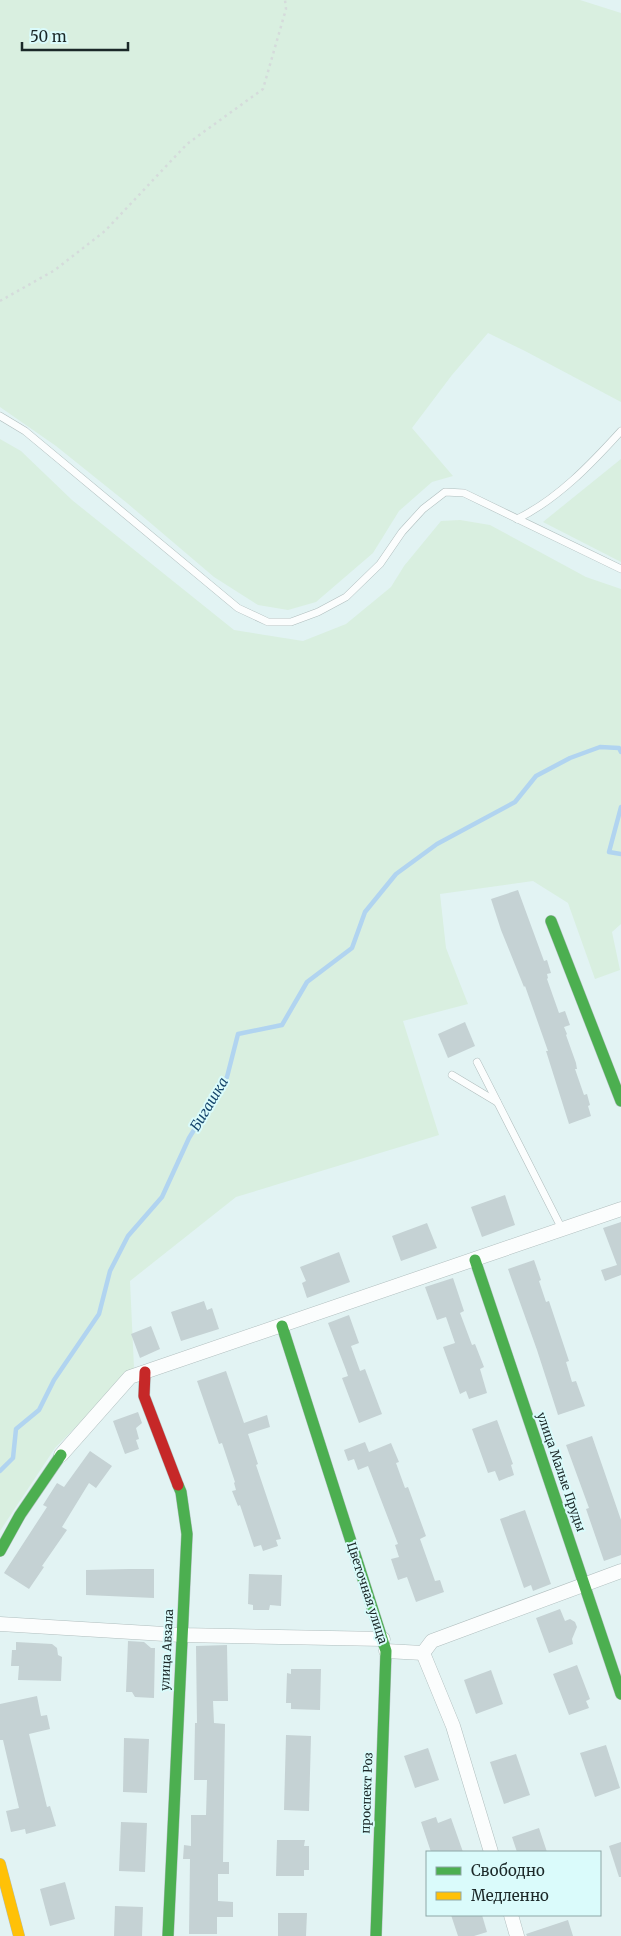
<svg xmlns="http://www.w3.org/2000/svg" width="621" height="1936" font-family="Merriweather,serif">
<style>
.green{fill:#d9efe0}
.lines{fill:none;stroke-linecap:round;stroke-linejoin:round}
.stream{stroke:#b1d4f0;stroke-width:4.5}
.building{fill:#c5d2d4}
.lane-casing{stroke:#b0bebe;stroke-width:8}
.street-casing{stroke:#b0bebe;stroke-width:15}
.fast-casing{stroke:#b0bebe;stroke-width:12}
.slow-casing{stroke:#b0bebe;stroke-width:12}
.jam-casing{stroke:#b0bebe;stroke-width:12}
.path{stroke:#d5dbdb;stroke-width:2.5;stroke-dasharray:2.5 4;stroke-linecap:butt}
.lane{stroke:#fbfdfd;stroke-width:7}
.street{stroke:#fbfdfd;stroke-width:14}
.fast{stroke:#4caf50;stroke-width:11}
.slow{stroke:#ffc107;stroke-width:11}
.jam{stroke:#c62828;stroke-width:11}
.labels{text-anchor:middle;stroke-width:4;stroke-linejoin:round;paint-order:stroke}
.street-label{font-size:12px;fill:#1b2828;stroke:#dafbfb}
.water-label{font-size:14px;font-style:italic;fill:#16456b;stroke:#dafbfb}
</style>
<rect width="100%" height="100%" fill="#e2f3f3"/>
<g class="green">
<polygon points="0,0 580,0 621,13 621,402 525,351 488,333 452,375 412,428 453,476 432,482 399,511 373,553 316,602 288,610 258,605 214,577 127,503 56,446 0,407"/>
<polygon points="0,439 21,451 72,500 234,630 303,641 346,624 391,587 404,566 441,521 460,520 490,525 586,577 621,589 621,924 612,932 620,970 595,979 568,903 533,881 440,894 446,948 468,1004 403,1021 439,1135 236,1197 130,1281 134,1368 55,1448 0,1531"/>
<polygon points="621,459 621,562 543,522"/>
</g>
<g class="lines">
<g class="stream">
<polyline points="621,807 609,852 621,854"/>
<polyline points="0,1471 13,1458 16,1429 39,1410 54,1380 99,1314 110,1271 128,1236 162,1197 189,1138 227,1077 238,1034 282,1025 307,982 352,948 365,912 396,874 437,844 515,802 536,776 570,758 600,747 619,748 621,752"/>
</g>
</g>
<g class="building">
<polygon points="518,890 544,961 547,960 551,973 547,974 548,978 547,979 559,1013 565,1011 570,1025 564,1027 567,1034 566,1035 576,1063 577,1069 575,1069 584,1095 587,1094 590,1105 588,1106 591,1116 569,1124 546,1051 548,1051 525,986 524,987 501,930 491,899"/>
<polygon points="465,1022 475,1046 448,1058 438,1034"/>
<polygon points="505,1195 515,1225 482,1237 471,1207"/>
<polygon points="621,1222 621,1275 605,1281 601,1270 617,1265 603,1228"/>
<polygon points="427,1223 437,1248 401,1261 392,1236"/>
<polygon points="339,1252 350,1282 307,1298 302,1283 306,1281 300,1267"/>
<polygon points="534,1260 541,1280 539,1281 546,1302 549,1301 569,1361 566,1362 572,1382 576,1381 585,1406 558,1415 537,1350 508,1269"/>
<polygon points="453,1278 464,1311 460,1313 472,1345 475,1344 484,1367 480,1369 487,1393 469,1399 466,1391 460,1394 443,1347 455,1343 446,1317 437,1320 425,1287"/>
<polygon points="204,1301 207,1310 212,1308 219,1329 181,1341 171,1312"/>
<polygon points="349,1315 359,1343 351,1346 360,1371 365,1369 382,1414 359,1423 342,1378 348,1376 346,1370 328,1323"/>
<polygon points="151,1326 160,1349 140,1358 131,1334"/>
<polygon points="226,1371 244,1423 267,1415 270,1427 248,1434 258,1464 256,1465 281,1539 276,1540 278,1546 263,1551 261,1545 254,1547 240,1505 238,1506 232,1491 236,1490 234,1483 235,1482 222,1443 219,1444 197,1381"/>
<polygon points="138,1412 142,1423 136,1428 139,1439 136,1440 139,1449 125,1454 113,1421"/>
<polygon points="497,1420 513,1464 511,1465 514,1475 499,1481 495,1471 488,1473 472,1429"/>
<polygon points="592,1436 621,1520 621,1555 604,1561 586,1509 589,1508 566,1445"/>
<polygon points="365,1442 369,1452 391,1443 399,1462 396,1463 405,1488 408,1487 426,1536 420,1539 435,1581 440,1580 444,1592 416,1602 407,1577 398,1580 391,1559 399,1557 395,1545 398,1544 368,1466 358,1470 354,1459 348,1461 344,1450"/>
<polygon points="90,1451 112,1466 96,1488 89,1483 62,1527 67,1530 42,1566 44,1567 29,1589 4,1573 47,1507 43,1505 57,1483 64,1487"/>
<polygon points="525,1510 551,1584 533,1591 531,1585 524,1588 500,1519"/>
<polygon points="129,1569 154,1569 154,1598 86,1595 86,1570"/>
<polygon points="249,1574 282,1575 281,1606 270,1605 269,1610 253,1610 253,1605 248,1604"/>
<polygon points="560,1609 565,1621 570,1619 575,1622 577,1627 572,1639 573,1644 549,1653 536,1618"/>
<polygon points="128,1641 144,1642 151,1648 155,1648 154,1698 135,1697 132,1692 126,1692"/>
<polygon points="16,1642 52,1644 57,1648 58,1655 62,1657 61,1681 18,1680 19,1666 11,1666 12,1650 16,1650"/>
<polygon points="227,1645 228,1701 213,1701 214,1723 225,1724 223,1862 229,1862 229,1874 218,1874 218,1901 233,1902 233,1917 217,1917 217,1934 189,1934 190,1859 183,1859 184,1845 191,1846 191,1815 206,1815 207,1780 194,1780 195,1723 197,1723 196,1646"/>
<polygon points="577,1665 590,1699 586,1701 589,1708 569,1715 553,1674"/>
<polygon points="291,1669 321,1669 320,1710 291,1709 291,1703 286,1703 287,1673 291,1674"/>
<polygon points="491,1670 503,1704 476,1714 464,1680"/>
<polygon points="37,1696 41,1716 47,1715 50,1729 29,1734 47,1807 50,1806 56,1826 26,1834 25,1829 11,1832 6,1811 19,1808 3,1740 0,1740 0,1704"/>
<polygon points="286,1735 311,1736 309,1811 284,1810"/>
<polygon points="124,1738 149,1739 147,1793 123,1792"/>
<polygon points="606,1745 620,1788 595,1797 580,1753"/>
<polygon points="428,1748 439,1780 415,1788 404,1756"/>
<polygon points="516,1754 530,1795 504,1804 490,1762"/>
<polygon points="436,1817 438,1823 451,1818 463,1852 431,1852 421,1822"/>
<polygon points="121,1822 147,1823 145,1872 119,1871"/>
<polygon points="539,1828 547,1852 517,1852 512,1837"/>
<polygon points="277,1840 305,1840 304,1846 309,1846 309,1870 304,1870 304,1876 276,1876"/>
<polygon points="621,1842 621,1877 619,1877 609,1846"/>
<polygon points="65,1882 75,1919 50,1926 40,1889"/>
<polygon points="115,1906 143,1907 142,1936 114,1936"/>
<polygon points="278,1913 307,1913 306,1936 278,1936"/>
<polygon points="451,1915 482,1915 487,1932 474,1936 458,1936"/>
<polygon points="568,1920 573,1936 527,1936 526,1934"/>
</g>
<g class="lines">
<g class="lane-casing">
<g id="lane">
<polyline points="0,416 25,431 238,608 268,622 291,622 318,612 346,597 380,564 402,532 423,509 445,492 464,493 621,569"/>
<path d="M517 519C558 499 591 464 621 431"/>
<polyline points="477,1062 562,1229"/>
<polyline points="452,1075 497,1102"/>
</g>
</g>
<g class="street-casing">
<g id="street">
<polyline points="61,1455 130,1377 621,1209"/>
<polyline points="0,1624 181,1635 383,1639"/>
<polyline points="386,1651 423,1653"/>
<polyline points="423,1653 432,1641 621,1571"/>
<polyline points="423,1653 453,1726 491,1852"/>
<polyline points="511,1915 517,1936"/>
</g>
</g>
<g class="fast-casing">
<g id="fast">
<polyline points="551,921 621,1101"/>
<polyline points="475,1260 621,1694"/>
<polyline points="282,1326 386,1651 376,1936"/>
<polyline points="0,1551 20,1515 61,1455"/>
<polyline points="168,1936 187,1534 181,1492 178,1485"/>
</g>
</g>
<g class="slow-casing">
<polyline id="slow" points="0,1864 19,1936"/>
</g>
<g class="jam-casing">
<polyline id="jam" points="145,1372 144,1396 178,1485"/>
</g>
<polyline class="path" points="0,301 55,270 105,231 187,144 263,89 286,9 285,0"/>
<use href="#lane" class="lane"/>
<use href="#street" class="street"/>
<use href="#fast" class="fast"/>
<use href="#slow" class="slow"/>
<use href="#jam" class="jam"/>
</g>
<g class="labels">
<g class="street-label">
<text transform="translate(561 1472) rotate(71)" y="4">улица Малые Пруды</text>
<text transform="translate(367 1593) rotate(72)" y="4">Цветочная улица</text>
<text transform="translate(167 1650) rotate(-87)" y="4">улица Авзала</text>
<text transform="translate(367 1793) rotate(-88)" y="4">проспект Роз</text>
</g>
<g class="water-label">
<text transform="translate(209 1104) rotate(-59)" y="5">Бигашка</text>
</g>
</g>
<rect x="426" y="1851" width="175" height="65" fill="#dafbfb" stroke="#8ea7a7"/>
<rect x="436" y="1867" width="25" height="8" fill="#4caf50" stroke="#8ea7a7"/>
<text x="471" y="1876" font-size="15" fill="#1b2828">Свободно</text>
<rect x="436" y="1892" width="25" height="8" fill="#ffc107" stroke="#8ea7a7"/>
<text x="471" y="1901" font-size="15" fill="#1b2828">Медленно</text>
<path d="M22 42v8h106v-8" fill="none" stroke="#1b2828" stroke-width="2.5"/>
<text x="30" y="42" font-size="15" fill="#1b2828" stroke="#dafbfb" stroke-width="4" paint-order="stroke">50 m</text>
</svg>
